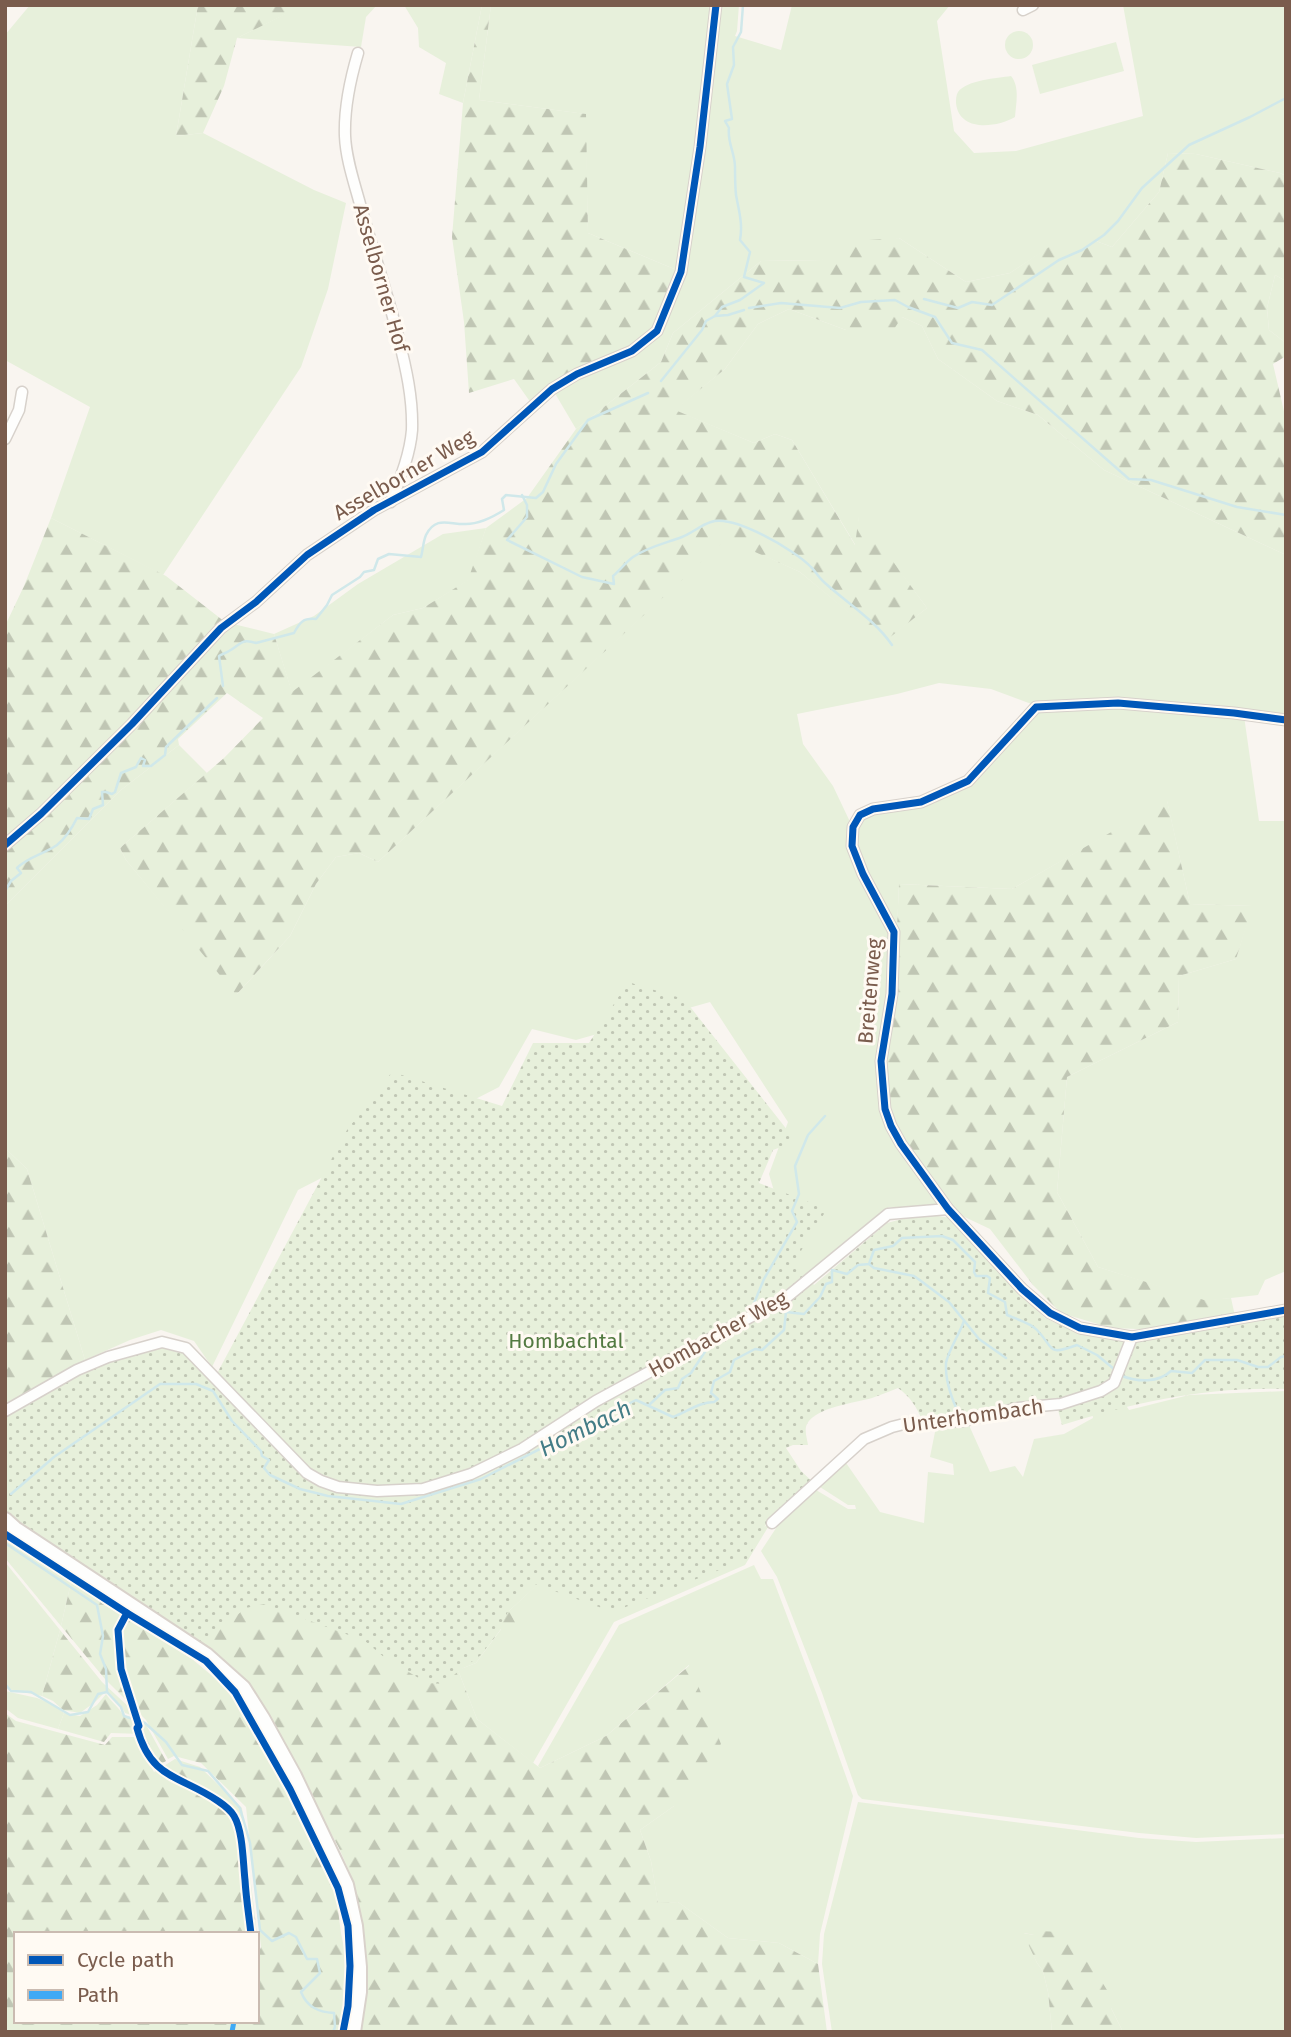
<svg xmlns="http://www.w3.org/2000/svg" width="1291" height="2037" font-family="'Fira Sans',sans-serif">
<style>
.grass{fill:#e7f0db}
.forest{fill:url(#forest-firs)}
.park{fill:url(#park-dots)}
.lines{fill:none;stroke-linecap:round;stroke-linejoin:round}
.stream{stroke:#d0e8ea;stroke-width:2.5}
.minor-casing{stroke:#d7d1cb;stroke-width:13}
.secondary-casing{stroke:#d9d2cb;stroke-width:18}
.minor{stroke:#fefefd;stroke-width:10}
.secondary{stroke:#fefefd;stroke-width:14}
.quiet{stroke:#3fa9f5;stroke-width:5;stroke-dasharray:10 5;stroke-linecap:butt}
.cycleway-casing{stroke:#fffaf3;stroke-width:11}
.cycleway{stroke:#0057b8;stroke-width:7}
.labels{text-anchor:middle;stroke-width:6;stroke-linejoin:round;paint-order:stroke}
.street-label{font-size:21px;fill:#7a5c4d;stroke:#fffaf3}
.park-label{font-size:21px;fill:#537a41;stroke:#fffaf3}
.water-label{font-size:23px;font-style:italic;fill:#437c86;stroke:#fffaf3}
</style>
<defs>
<pattern id="forest-firs" width="22" height="20" patternUnits="userSpaceOnUse" patternTransform="scale(1.75)"><rect width="22" height="20" fill="#e7f0db"/><path d="M5 1l3.5 6h-7zM16 11l3.5 6h-7z" fill="#c0c6b4"/></pattern>
<pattern id="park-dots" width="8" height="8" patternUnits="userSpaceOnUse" patternTransform="scale(1.75)"><rect width="8" height="8" fill="#e7f0db"/><path d="M2 2h.1M6 6h.1" fill="none" stroke="#c0c6b4" stroke-width="1.8" stroke-linecap="round"/></pattern>
</defs>
<rect width="100%" height="100%" fill="#f9f5f0"/>
<g class="grass">
<polygon points="30,5 198,5 176,136 203,133 314,190 346,203 328,289 301,367 163,575 51,518 90,407 5,360 5,35"/>
<polygon points="286,5 377,5 366,17 361,47 237,38 285,14"/>
<polygon points="404,5 482,5 463,103 439,94 446,63 419,47 418,28"/>
<polygon points="491,5 711,5 696,144 679,271 588,233 585,114 479,100"/>
<polygon points="721,5 739,5 737,31 735,36 781,50 792,5 950,5 937,21 954,131 974,153 1016,151 1143,116 1123,5 1286,5 1286,176 1280,173 1196,154 1168,153 1159,192 1112,247 1096,241 1059,241 1010,273 966,282 899,238 822,260 761,261 673,333 661,362 576,429 553,390 683,272"/>
<circle cx="1019" cy="45" r="14"/>
<polygon points="1116,42 1124,71 1040,94 1032,65"/>
<path d="M1011 76C1020 87 1016 103 1015 117 996 128 959 132 956 103 956 99 956 95 958 92 967 80 997 78 1011 76Z"/>
<polygon points="1275,275 1286,281 1286,343 1269,330 1267,308"/>
<polygon points="789,309 846,330 902,317 922,326 938,359 997,401 1038,415 1104,470 1286,555 1286,719 1235,711 1034,705 991,689 939,683 897,694 797,714 803,744 833,786 852,826 851,846 892,933 946,1209 889,1207 806,1276 793,1256 769,1174 788,1122 710,1002 576,1040 532,1029 499,1087 298,1190 212,1367 194,1341 161,1330 130,1340 85,1360 27,1169 5,1148 5,906 121,790 179,745 207,773 120,848 126,860 237,994 290,936 316,884 336,857 359,853 378,862 726,538 800,572 884,641 927,608 859,517 856,546 792,440 775,434 754,443 674,410 725,369 758,324"/>
<polygon points="486,528 469,580 423,608 393,615 292,693 274,634 314,616 358,584 443,534"/>
<polygon points="1118,705 1244,716 1259,821 1286,821 1286,1271 1265,1280 1258,1295 1204,1301 1098,1267 1057,1192 1067,1077 1178,1022 1179,976 1236,959 1252,906 1190,904 1167,801 1012,889 899,884 897,932 853,845 854,828 861,817 921,803 968,783 1035,709"/>
<polygon points="1116,1390 1129,1410 1189,1395 1286,1391 1286,1834 1196,1838 1139,1833 862,1799 858,1795 822,1693 777,1577 761,1551 782,1519 810,1489 816,1490 848,1509 856,1509 855,1505 848,1505 820,1487 819,1482 844,1460 880,1512 924,1523 928,1472 954,1475 953,1464 930,1457 936,1427 968,1423 990,1472 1015,1466 1023,1477 1034,1439 1064,1434 1093,1418 1090,1399"/>
<polygon points="770,1524 745,1565 614,1622 533,1763 477,1719 458,1670 476,1663 502,1628 510,1634 509,1611 561,1562 751,1533"/>
<polygon points="5,1530 72,1578 61,1626 5,1558"/>
<polygon points="5,1562 60,1630 42,1696 8,1689 5,1682"/>
<polygon points="754,1565 761,1579 773,1579 817,1695 853,1796 820,1934 818,1964 779,1943 728,1938 678,1902 658,1904 651,1861 640,1830 674,1806 689,1665 606,1736 540,1768 538,1766 619,1625"/>
<polygon points="5,1691 37,1698 52,1704 64,1713 58,1729 18,1718 5,1708"/>
<polygon points="858,1802 1139,1838 1196,1842 1286,1838 1286,2032 1123,2032 1111,2008 1034,1935 1024,1933 1037,1963 1043,1971 1048,1992 1052,2032 832,2032 822,1964 824,1934"/>
</g>
<g class="forest">
<polygon points="198,5 286,5 286,14 237,38 224,86 203,133 176,136"/>
<polygon points="482,5 491,5 479,100 586,114 588,233 679,271 656,329 631,350 531,403 514,379 469,393 464,322 452,237 463,103"/>
<polygon points="1168,153 1196,154 1280,173 1286,176 1286,281 1275,275 1267,308 1269,330 1286,343 1286,356 1273,364 1286,420 1286,555 1104,470 1038,415 997,401 938,359 922,326 902,317 894,329 846,330 789,309 758,324 725,369 675,410 754,443 775,434 792,440 855,545 859,515 927,608 884,642 800,572 726,539 378,862 359,853 336,857 316,884 290,936 236,995 126,860 120,848 224,758 263,718 227,693 178,739 179,745 121,790 5,906 5,626 24,586 51,518 166,576 225,622 274,634 292,692 393,615 423,608 468,580 486,528 527,498 576,429 661,362 673,333 761,261 822,260 839,242 899,238 966,282 1010,273 1059,240 1096,241 1112,247 1159,192"/>
<polygon points="1167,800 1190,904 1253,906 1236,959 1179,976 1178,1022 1067,1077 1057,1192 1098,1267 1204,1300 1231,1298 1235,1316 1163,1330 1111,1328 1061,1313 1033,1285 990,1229 952,1211 903,1142 888,1110 884,1061 894,994 899,884 1012,889"/>
<polygon points="5,1148 27,1169 85,1360 44,1385 5,1403"/>
<polygon points="561,1563 509,1611 517,1626 510,1635 501,1629 476,1663 458,1670 477,1719 540,1768 606,1736 690,1665 721,1744 674,1806 640,1830 651,1861 658,1903 678,1902 728,1938 779,1943 818,1964 827,2032 361,2032 368,1979 364,1931 353,1880 339,1848 258,1696 235,1669 217,1654 144,1607"/>
<polygon points="72,1578 103,1604 192,1659 222,1684 244,1714 304,1822 335,1887 341,1933 348,1968 347,1996 341,2032 5,2032 5,1713 16,1721 105,1745 112,1737 143,1737 142,1750 154,1772 175,1759 200,1767 242,1808 257,1934 16,1934 16,2021 257,2021 257,1940 259,1952 261,1947 246,1807 201,1763 174,1756 168,1759 146,1720 105,1679 61,1626"/>
<path d="M60 1630 102 1682 144 1721 166 1761 156 1767C153 1762 148 1756 146 1751 139 1733 151 1720 125 1713L122 1707 106 1691 95 1702 80 1713 63 1710 53 1701 42 1696Z"/>
<path d="M106 1694C111 1702 119 1707 123 1715 135 1718 140 1721 142 1734L111 1733 104 1742 58 1729 64 1713 80 1716 97 1705Z"/>
<polygon points="1037,1931 1062,1932 1084,1952 1113,2000 1111,2008 1123,2032 1052,2032 1048,1992 1043,1971 1037,1963 1023,1933 1034,1935"/>
</g>
<path class="park" d="M628 982 684 999 792 1136 789 1144 773 1150 759 1183 827 1209 796 1259 814 1285 887 1223 913 1216 925 1214 951 1218 1045 1318 1078 1333 1117 1339 1150 1338 1286 1316V1389C1209 1386 1135 1402 1062 1425L1056 1402 1017 1403 982 1409 959 1422H923C917 1408 911 1397 898 1388 890 1391 881 1395 872 1398 855 1403 816 1407 807 1424 804 1430 807 1438 808 1445H793L786 1448 801 1471 815 1484C797 1498 775 1510 763 1529 756 1538 755 1551 747 1559L613 1612 529 1582 518 1591 498 1632 481 1655 455 1674 446 1684 427 1683 385 1658 365 1641 264 1604 246 1608 186 1655 113 1607 100 1601 5 1533V1414C39 1394 138 1336 176 1350 192 1355 202 1369 213 1381L347 1130 392 1072 502 1106 533 1043H589Z"/>
<g class="lines">
<g class="stream">
<polyline points="924,299 958,308 972,302 992,305 1059,260 1082,250 1104,235 1118,221 1142,188 1189,145 1250,117 1286,98"/>
<polyline points="749,308 781,303 840,308 861,302 895,300 908,307 935,317 952,343 982,350 1129,479 1151,480 1237,507 1286,515"/>
<polyline points="715,316 728,315 744,310"/>
<path d="M661 381 702 330 706 321 715 316 722 307 740 300 764 283 744 277 750 252 740 240C743 224 739 211 736 195 735 185 735 176 735 167 735 153 727 142 729 128L725 121 732 119 727 84 734 65 733 47 741 32 743 5"/>
<path d="M522 495 527 505V517L507 540 582 577 614 584 613 576C620 570 626 562 633 557 648 547 666 543 682 537 692 533 701 525 711 522 733 514 795 550 811 567 816 572 819 578 825 583 847 603 875 620 892 645"/>
<path d="M223 686 219 656C222 654 226 653 229 651 241 645 240 638 256 643L294 633C300 622 303 618 316 619L327 605 332 595 360 577 364 572 374 570 378 559 389 554 421 557C423 550 423 542 426 535 436 515 450 525 466 524 479 524 493 517 504 510L502 499 506 495 536 498 543 492 556 464 588 420 648 393"/>
<path d="M5 891 11 881 21 873 17 868C28 857 44 854 57 845 66 838 72 828 77 818L89 819 93 809 103 805 102 792H106L112 794 115 792 121 773 136 767 141 758 145 760 143 766H151L165 755 166 747 217 698"/>
<polyline points="869,1264 874,1268 914,1276 921,1281 949,1302 979,1339 1006,1358"/>
<polyline points="750,1313 764,1279 797,1222 792,1211 799,1194 795,1166 808,1135 825,1116"/>
<path d="M1122 1376C1138 1382 1158 1383 1171 1371L1192 1373 1205 1360H1237L1258 1367H1268L1281 1357 1286 1356"/>
<polyline points="649,1405 665,1390 678,1388 682,1379 691,1373 710,1344"/>
<path d="M958 1412C952 1399 945 1379 946 1363 948 1351 960 1333 964 1321"/>
<path d="M11 1494 54 1457 160 1384H196L213 1391 232 1421 261 1451 262 1456 269 1460 264 1468 270 1475 300 1489 328 1496 401 1504 481 1479 636 1400 673 1417C687 1412 699 1402 714 1402L718 1399 711 1393 714 1381 730 1372 734 1360 755 1349 762 1350 784 1330 786 1312 804 1314 820 1297 826 1284 832 1282V1270L847 1274 858 1265 869 1264 874 1250 893 1246 902 1238 942 1236 953 1240 975 1262 974 1272 976 1276H987L990 1278 988 1293 1005 1302 1007 1315C1016 1319 1031 1323 1037 1330 1055 1349 1047 1356 1077 1345L1097 1355 1114 1369"/>
<polyline points="5,1543 97,1605 103,1636 100,1654 106,1669 107,1692"/>
<path d="M5 1684 11 1691 31 1692 70 1715 88 1712 98 1694 107 1692 121 1707 124 1716 145 1723 166 1742 182 1765 208 1771 240 1808 250 1843 260 1930 272 1941 289 1933 296 1937 307 1959H317L320 1973 301 1992C307 2007 318 2012 334 2013L335 2027 333 2032"/>
</g>
<g class="minor-casing">
<g id="minor">
<polyline points="1023,10 1033,5"/>
<path d="M358 53C350 80 344 108 345 136 346 159 354 182 360 204 372 248 387 292 398 336 406 368 413 398 412 430 410 455 400 479 391 502"/>
<polyline points="5,439 19,410 22,392"/>
<polyline points="1286,720 1234,713 1118,703 1036,707 968,781 921,802 873,809 860,815 853,827 852,846 863,874 894,932 892,994 881,1061 885,1109 891,1126 901,1144 948,1209 1022,1289 1050,1313 1080,1328 1132,1337 1286,1310"/>
<polyline points="5,845 41,814 132,724 221,628 256,602 307,555 374,510 482,452 552,389 577,374 632,351 657,331 681,272 700,147 716,5"/>
<polyline points="5,1411 77,1370 108,1357 162,1342 186,1348 307,1473 321,1481 338,1487 377,1491 423,1489 471,1474 522,1449 596,1401 787,1297 888,1214 948,1209"/>
<polyline points="772,1523 864,1439 892,1427 904,1424 964,1421 1018,1408 1061,1404 1101,1391 1114,1383 1132,1337"/>
</g>
</g>
<g class="secondary-casing">
<polyline id="secondary" points="5,1520 15,1529 206,1655 243,1688 262,1718 294,1776 346,1885 355,1926 359,1967 359,1992 353,2032"/>
</g>
<use href="#minor" class="minor"/>
<use href="#secondary" class="secondary"/>
<polyline class="quiet" points="232,2032 234,2021"/>
<g class="cycleway-casing">
<g id="cycleway">
<polyline points="1286,720 1234,713 1118,703 1036,707 968,781 921,802 873,809 860,815 853,827 852,846 863,874 894,932 892,994 881,1061 885,1109 891,1126 901,1144 948,1209 1022,1289 1050,1313 1080,1328 1132,1337 1286,1310"/>
<polyline points="5,845 41,814 132,724 221,628 256,602 307,555 374,510 482,452 552,389 577,374 632,351 657,331 681,272 700,147 716,5"/>
<polyline points="5,1534 127,1613 206,1661 235,1692 290,1789 338,1888 348,1926 350,1966 348,2006 343,2032"/>
<path d="M127 1613 118 1630 121 1669 139 1726 137 1728C151 1780 180 1775 218 1801 224 1805 230 1809 234 1816 243 1831 243 1862 245 1880 246 1898 249 1916 251 1934"/>
</g>
</g>
<use href="#cycleway" class="cycleway"/>
</g>
<g class="labels">
<g class="street-label">
<text transform="translate(381 278) rotate(74)" y="7">Asselborner Hof</text>
<text transform="translate(404 475) rotate(-30)" y="7">Asselborner Weg</text>
<text transform="translate(870 991) rotate(-85)" y="7">Breitenweg</text>
<text transform="translate(718 1334) rotate(-29)" y="7">Hombacher Weg</text>
<text transform="translate(973 1416) rotate(-8)" y="7">Unterhombach</text>
</g>
<g class="park-label">
<text x="566" y="1348">Hombachtal</text>
</g>
<g class="water-label">
<text transform="translate(585 1428) rotate(-26)" y="8">Hombach</text>
</g>
</g>
<rect width="1291" height="2037" fill="none" stroke="#7a5c4d" stroke-width="14"/>
<rect x="14" y="1932" width="245" height="91" fill="#fffaf3" stroke="#cabbb1" stroke-width="2"/>
<rect x="28" y="1955" width="35" height="10" fill="#0057b8" stroke="#cabbb1" stroke-width="2"/>
<text x="77" y="1967" font-size="21" fill="#7a5c4d">Cycle path</text>
<rect x="28" y="1990" width="35" height="10" fill="#3fa9f5" stroke="#cabbb1" stroke-width="2"/>
<text x="77" y="2002" font-size="21" fill="#7a5c4d">Path</text>
</svg>
